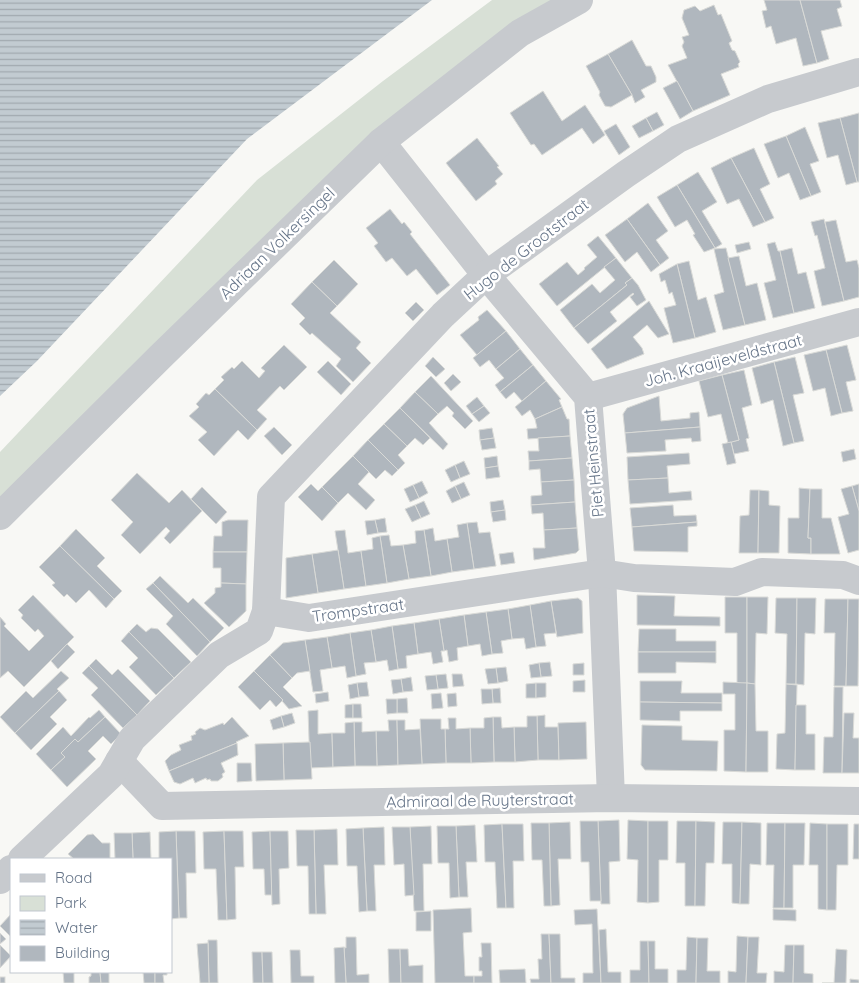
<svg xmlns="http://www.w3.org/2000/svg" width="859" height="983" font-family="Quicksand,sans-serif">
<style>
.green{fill:#d8e0d6}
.water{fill:url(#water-rules)}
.building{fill:#b0b7be;stroke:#d9dad7}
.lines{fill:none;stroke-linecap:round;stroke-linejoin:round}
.minor{stroke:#c7cace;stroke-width:28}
.labels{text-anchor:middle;stroke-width:5;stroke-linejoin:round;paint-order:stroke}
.street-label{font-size:16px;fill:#657488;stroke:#fff}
</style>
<defs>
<pattern id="water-rules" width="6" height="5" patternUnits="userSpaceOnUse" patternTransform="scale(1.25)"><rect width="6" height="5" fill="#c2cbd1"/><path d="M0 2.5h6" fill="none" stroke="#a1a9af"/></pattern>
</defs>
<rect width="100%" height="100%" fill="#f8f8f5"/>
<polygon class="green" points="492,0 571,0 518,37 0,503 0,452 257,180 383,81"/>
<polygon class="water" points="0,0 432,0 247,139 37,361 0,396"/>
<g class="building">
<polygon points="764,0 800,0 817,63 803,66 796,38 776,44 771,26 766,28 762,11 767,10"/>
<polygon points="800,0 840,0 842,7 837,9 842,26 821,31 829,59 817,63"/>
<polygon points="714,5 718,15 721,14 732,41 729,43 732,50 735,51 740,62 738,64 739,67 721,74 730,95 693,111 668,65 687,58 682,46 684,42 682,37 689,35 682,18 684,10 695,6 700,11"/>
<polygon points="632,40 646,66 651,66 656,77 656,82 641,90 645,97 635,103 632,95 608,54"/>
<polygon points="608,54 632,95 611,107 605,106 599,95 600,92 586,66"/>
<polygon points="677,81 693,111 680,119 663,88"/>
<polygon points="543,91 562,121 585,105 605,135 593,144 582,128 542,155 534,144 531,145 510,113"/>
<polygon points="657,112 664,125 653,131 646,118"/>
<polygon points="859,113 859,182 857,182 840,118"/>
<polygon points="646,118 653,131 639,138 632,126"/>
<polygon points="840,118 857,182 846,185 838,155 827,158 818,123"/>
<polygon points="616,124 630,147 619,155 604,131"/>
<polygon points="805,127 819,161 810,164 821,192 811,196 786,136"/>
<polygon points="786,136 811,196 800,200 789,173 778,178 764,144"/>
<polygon points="477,138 499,166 497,167 503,174 495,181 497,184 476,201 446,163"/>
<polygon points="754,148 770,184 760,189 774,218 765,222 731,158"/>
<polygon points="731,158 765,222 753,227 739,199 727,204 711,168"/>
<polygon points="698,172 717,202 702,211 722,244 715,248 677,185"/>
<polygon points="677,185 715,248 704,252 693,235 695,234 687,220 675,227 657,197"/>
<polygon points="648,203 668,231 656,240 669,258 660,265 627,219"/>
<polygon points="390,209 402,224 404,222 412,232 410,234 450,285 437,295 416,269 407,276 392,258 386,262 374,246 378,243 366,228"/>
<polygon points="627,219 660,265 651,272 637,252 625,262 605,235"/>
<polygon points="824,219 844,301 822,306 814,271 825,268 817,235 815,236 811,222"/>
<polygon points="836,220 846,262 857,260 859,268 859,297 844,301 825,222"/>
<polygon points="598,236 616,258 557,306 539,284 567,262 578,275 585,269 584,268 597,257 587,245"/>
<polygon points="749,242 751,249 737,253 735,245"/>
<polygon points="775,242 778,251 780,251 794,313 773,318 764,283 776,280 767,244"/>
<polygon points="726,248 745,325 723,330 714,295 724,292 714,249"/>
<polygon points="792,248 798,274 806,272 815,308 794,313 780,251"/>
<polygon points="739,256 746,286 757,283 766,320 745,325 728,258"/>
<polygon points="616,258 632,278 625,283 627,285 574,328 560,310 592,284 600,293 615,280 604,267"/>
<polygon points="334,260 358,284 337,306 312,282"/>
<polygon points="689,261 698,300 706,297 716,332 695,338 677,264"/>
<polygon points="677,264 695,338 673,343 664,308 676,305 672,292 669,294 665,280 661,282 659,274"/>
<polygon points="632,278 638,285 646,300 637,306 630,297 634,294 633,293 610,312 617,321 588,344 574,328 627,285 625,283"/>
<polygon points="312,282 337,306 330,313 361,342 356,348 371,363 353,382 336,366 341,359 312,333 310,335 299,324 305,318 291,304"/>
<polygon points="649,301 669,334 658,338 647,325 633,337 642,348 644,354 607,369 591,349"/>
<polygon points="416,302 424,310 413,321 405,313"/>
<polygon points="487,310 506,331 477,355 460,335 479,320 478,317"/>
<polygon points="506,331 520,349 496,369 489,360 480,367 473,358"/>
<polygon points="284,345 307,367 284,390 280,386 257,410 267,419 257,430 215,389 224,380 221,377 232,367 234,369 242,361 259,378 265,371 261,368"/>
<polygon points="847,345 856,380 846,382 853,411 842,413 826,350"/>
<polygon points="520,349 533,365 500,392 495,385 504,378 496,369"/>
<polygon points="826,350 842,413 831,416 825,388 813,391 804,355"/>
<polygon points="433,357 445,369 436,377 425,366"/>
<polygon points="795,357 804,393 793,395 804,441 794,443 774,362"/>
<polygon points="328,361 351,384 341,395 317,372"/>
<polygon points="774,362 794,443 783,446 773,400 761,404 752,368"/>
<polygon points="533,365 546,381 522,401 514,392 506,399 500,392"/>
<polygon points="744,370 752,405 742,408 749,438 746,439 749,451 734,454 731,442 739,440 722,375"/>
<polygon points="453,374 461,382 451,391 444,383"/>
<polygon points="722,375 739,440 728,443 721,414 708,417 699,381"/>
<polygon points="431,376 473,421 465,429 452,416 454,413 447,406 438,414 415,392"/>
<polygon points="546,381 561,399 559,400 562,407 535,419 530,410 522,416 515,407"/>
<polygon points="215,389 257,430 248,440 238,430 214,456 198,440 207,432 189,416 199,407 196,404 206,393 209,395"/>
<polygon points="415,392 438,414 429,423 448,444 443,450 400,408"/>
<polygon points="659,396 661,421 690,418 690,413 699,412 700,427 625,433 623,414 627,408"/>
<polygon points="477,397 484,406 472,414 466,406"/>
<polygon points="484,406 490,413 479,422 472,414"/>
<polygon points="562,407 567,419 569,419 570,436 528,439 527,429 537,428 535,419"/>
<polygon points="400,408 430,438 423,445 415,438 407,446 384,424"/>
<polygon points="384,424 407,446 398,455 405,463 398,470 368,440"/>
<polygon points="274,427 292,445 282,455 264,436"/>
<polygon points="700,427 701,441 692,442 691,438 665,440 666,451 627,453 625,433"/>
<polygon points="492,428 494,438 480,440 479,430"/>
<polygon points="570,436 572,458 529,461 528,451 539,451 538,438"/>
<polygon points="494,438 496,448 482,450 480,440"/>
<polygon points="368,440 398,470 392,476 385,470 376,479 353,456"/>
<polygon points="731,442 736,463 727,465 722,444"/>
<polygon points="854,449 856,459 843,462 841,452"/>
<polygon points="689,453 690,464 667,466 668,478 628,480 627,457"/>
<polygon points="353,456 369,472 358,484 375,500 366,510 348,493 338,503 322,487"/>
<polygon points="497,456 498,466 485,468 484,458"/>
<polygon points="572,458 574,480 541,482 540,469 529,470 529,461"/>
<polygon points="464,461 470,474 460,478 455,465"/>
<polygon points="455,465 460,478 451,482 445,470"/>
<polygon points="498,466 500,477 486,479 485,468"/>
<polygon points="137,473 169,503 182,490 202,511 170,544 164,538 170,531 166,527 140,554 121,535 133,522 111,500"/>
<polygon points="668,478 669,493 691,491 692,500 630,504 628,480"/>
<polygon points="574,480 575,502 531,505 531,496 542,495 541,482"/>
<polygon points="422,481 428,493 419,498 413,485"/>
<polygon points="464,482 470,495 461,499 455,486"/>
<polygon points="311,484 318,491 322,487 338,503 322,521 298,497"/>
<polygon points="859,484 859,511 852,486"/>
<polygon points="413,485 419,498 410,502 404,489"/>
<polygon points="455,486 461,499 452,503 446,491"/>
<polygon points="852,486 859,511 859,550 848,553 838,517 849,514 841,489"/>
<polygon points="202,487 227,512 216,524 191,499"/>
<polygon points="799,488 810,489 808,538 811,538 811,554 788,553 788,518 799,518"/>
<polygon points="810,489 822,489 822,518 831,518 840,554 811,554 811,538 808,538"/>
<polygon points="750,490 759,490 758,553 739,553 740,516 749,515"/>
<polygon points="759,490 769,491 769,505 780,506 779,553 758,553"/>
<polygon points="503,500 505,510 491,512 490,502"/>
<polygon points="424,501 430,514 421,518 415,505"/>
<polygon points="575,502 577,528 544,530 543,513 532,514 531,505"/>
<polygon points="415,505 421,518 412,522 405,509"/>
<polygon points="673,505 674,516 696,515 697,522 632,527 630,508"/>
<polygon points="505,510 506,520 493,522 491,512"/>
<polygon points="385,518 387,532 378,533 375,520"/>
<polygon points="228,520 248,520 247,552 213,552 214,536 222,536 222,522"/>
<polygon points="375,520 378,533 367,535 365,521"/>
<polygon points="477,522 479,533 490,532 496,566 474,569 467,523"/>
<polygon points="697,522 697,526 688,527 688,552 634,551 632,527"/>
<polygon points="467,523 474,569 452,572 447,539 459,537 457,525"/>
<polygon points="433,528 435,541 447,539 452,572 431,576 424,530"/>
<polygon points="577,528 579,550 576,553 534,560 533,548 545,548 544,530"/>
<polygon points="76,529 105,558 97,566 122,591 114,599 60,546"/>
<polygon points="345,530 348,553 361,551 366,586 344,589 335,531"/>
<polygon points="424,530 431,576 409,579 403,545 416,543 415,531"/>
<polygon points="389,535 391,546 403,545 409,579 387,583 380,536"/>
<polygon points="380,536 387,583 366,586 361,551 373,549 372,538"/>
<polygon points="60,546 114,599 106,608 89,590 76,603 67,594 64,597 52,585 55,583 39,567"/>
<polygon points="338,550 344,589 318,593 312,554"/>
<polygon points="213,552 247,552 246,584 221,583 221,568 213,568"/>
<polygon points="513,552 515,563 501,565 499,554"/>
<polygon points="312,554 318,593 286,598 286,558"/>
<polygon points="160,576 188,603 193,598 224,628 210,642 153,583"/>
<polygon points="153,583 210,642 197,656 166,624 173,616 146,589"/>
<polygon points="221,583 246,584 246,611 229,627 204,603 215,593 215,588 221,587"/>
<polygon points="33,595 74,637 24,687 8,671 0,678 0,617 6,624 4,626 29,651 44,636 38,629 35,632 21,618 23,615 18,610"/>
<polygon points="637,595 675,596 674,616 720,617 720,626 637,625"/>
<polygon points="725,597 747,597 747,683 737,684 737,633 725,633"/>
<polygon points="747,597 768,597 767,634 756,633 755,684 747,683"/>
<polygon points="578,598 582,601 583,633 557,637 551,601"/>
<polygon points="776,598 797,598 796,684 786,684 787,634 775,633"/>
<polygon points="797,598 816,598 815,634 805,633 804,685 796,684"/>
<polygon points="825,599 848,599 846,686 834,686 835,633 824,633"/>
<polygon points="848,599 859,599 858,686 846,686"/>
<polygon points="551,601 556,633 544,634 546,646 536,647 530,605"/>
<polygon points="530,605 536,647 526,649 524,638 512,639 508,609"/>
<polygon points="508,609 512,639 501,641 503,653 492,654 486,612"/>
<polygon points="486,612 492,654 482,656 480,644 468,646 464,615"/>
<polygon points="464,615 468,646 457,648 458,660 449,662 447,650 444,651 439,619"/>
<polygon points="439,619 444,651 441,651 443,662 433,664 431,652 418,654 414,623"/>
<polygon points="414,623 418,654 406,656 407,668 398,669 392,626"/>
<polygon points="137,624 146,632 151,628 158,629 191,662 174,678 129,632"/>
<polygon points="392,626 398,669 389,671 387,660 376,662 371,630"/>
<polygon points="639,629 676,629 676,641 716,641 716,652 638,652"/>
<polygon points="371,630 376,662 364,663 366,674 356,676 350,633"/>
<polygon points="129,632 174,678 156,695 129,667 138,658 121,641"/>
<polygon points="350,633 356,676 347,678 345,666 332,668 327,637"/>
<polygon points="327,637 332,668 320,670 323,691 313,692 305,640"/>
<polygon points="305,640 310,671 297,673 292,678 270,655 283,643"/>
<polygon points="67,644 75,652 58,669 51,661"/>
<polygon points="638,652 716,652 716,663 676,662 676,673 638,673"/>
<polygon points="270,655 292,678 283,687 302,706 289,709 282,701 283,700 254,671"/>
<polygon points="96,659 112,675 118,669 150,701 137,715 89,666"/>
<polygon points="550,662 552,676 541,677 539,663"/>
<polygon points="539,663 541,677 531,678 529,665"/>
<polygon points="584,663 584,675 573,675 573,664"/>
<polygon points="89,666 137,715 123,728 91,695 98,688 82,673"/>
<polygon points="506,667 508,681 498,683 496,668"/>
<polygon points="496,668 498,683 488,684 485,669"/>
<polygon points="61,671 69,678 57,689 59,691 15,733 0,717 26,691 33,698"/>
<polygon points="254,671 283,700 276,707 270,700 260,710 238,687"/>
<polygon points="446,674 448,688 438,689 436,675"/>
<polygon points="452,674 462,674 464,686 453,687"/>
<polygon points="436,675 438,689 427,690 425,676"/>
<polygon points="411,677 413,691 403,692 401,679"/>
<polygon points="401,679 403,692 393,694 391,680"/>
<polygon points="585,680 585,692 573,692 573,681"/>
<polygon points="640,681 682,681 681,693 722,693 722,703 640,702"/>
<polygon points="367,682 369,696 359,697 357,683"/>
<polygon points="723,682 747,683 746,772 724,771 724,730 735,730 735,694 723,694"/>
<polygon points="357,683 359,697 350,699 348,685"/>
<polygon points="536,683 536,698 526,698 526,684"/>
<polygon points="536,683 546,683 546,697 536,698"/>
<polygon points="747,683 755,684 756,731 768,731 768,772 746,772"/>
<polygon points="786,684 797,685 795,770 776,769 777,734 785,733"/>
<polygon points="834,687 843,687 842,773 823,773 824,737 833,737"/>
<polygon points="500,688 501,703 493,703 492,689"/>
<polygon points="481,689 492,689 493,703 482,704"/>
<polygon points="59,691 67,700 50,717 57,724 31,750 15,733"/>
<polygon points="328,692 329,701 316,703 315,694"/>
<polygon points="441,693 443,708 432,709 431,694"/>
<polygon points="456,693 457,706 448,707 447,694"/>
<polygon points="407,698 408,713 397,713 397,699"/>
<polygon points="386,699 397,699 397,713 387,714"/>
<polygon points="640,702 722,703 722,711 680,711 680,721 640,720"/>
<polygon points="353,704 353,718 345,718 345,705"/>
<polygon points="353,704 361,704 362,718 353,718"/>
<polygon points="796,705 806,705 806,734 815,734 815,770 795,770"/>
<polygon points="99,710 105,717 78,742 75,739 61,753 65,757 51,770 36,754 63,727 71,736 89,717 90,718"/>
<polygon points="318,710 318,734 332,733 333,767 310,768 308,711"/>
<polygon points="292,713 295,723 284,727 281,716"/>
<polygon points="844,713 854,713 853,738 859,738 859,773 842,773"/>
<polygon points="545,715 545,727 558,727 559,760 538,760 537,716"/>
<polygon points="281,716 284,727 273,730 270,720"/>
<polygon points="527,716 537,716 538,760 515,762 514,727 527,727"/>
<polygon points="105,717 121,734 111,744 103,736 88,751 96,759 67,787 51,770 65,757 61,753 75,739 78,742"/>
<polygon points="232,717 249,736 236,742 237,743 169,771 165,761 171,755 181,750 179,745 192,740 191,736 196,734 195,732 200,728 205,730 223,723 224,725"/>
<polygon points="493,717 501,717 502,728 514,727 515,762 494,762"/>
<polygon points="493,717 494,762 471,763 470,728 484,728 484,718"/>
<polygon points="448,718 456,718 456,729 470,728 471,763 446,763 445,729 449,729"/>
<polygon points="420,719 441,719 441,729 445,729 446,763 422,764"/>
<polygon points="388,720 397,720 398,765 377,766 376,731 389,731"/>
<polygon points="397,720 405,720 405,730 420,729 422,764 398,765"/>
<polygon points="354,722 362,722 362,732 376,731 377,766 355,766"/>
<polygon points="354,722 355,766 333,767 332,733 345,733 345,723"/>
<polygon points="586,722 587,759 559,760 558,723"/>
<polygon points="642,725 682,726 682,740 718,741 717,771 645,770 641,765"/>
<polygon points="310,742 312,779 284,780 283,743"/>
<polygon points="237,743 238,755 221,763 225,772 222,774 223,777 218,781 211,781 210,779 207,780 206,778 195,783 193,778 180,784 174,782 169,771"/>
<polygon points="283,743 284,780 256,781 255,744"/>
<polygon points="237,763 251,763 252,781 237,782"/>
<polygon points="619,820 620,861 609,862 610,904 601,904 598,821"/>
<polygon points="628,820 648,821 648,903 637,902 638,860 627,859"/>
<polygon points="580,821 598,821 601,901 590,901 589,862 581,862"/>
<polygon points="648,821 668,821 668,860 659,860 659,902 648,903"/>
<polygon points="677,821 696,821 695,906 685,906 685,863 676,863"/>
<polygon points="696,821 715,822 714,863 706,863 705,906 695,906"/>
<polygon points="570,822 571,859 558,859 560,905 551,906 549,823"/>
<polygon points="723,822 742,822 740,904 732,903 732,864 722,864"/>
<polygon points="742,822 761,823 761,865 750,864 749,904 740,904"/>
<polygon points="531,823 549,823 551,906 544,906 542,860 532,860"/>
<polygon points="767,823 785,823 784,908 773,908 774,865 766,865"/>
<polygon points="785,823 805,823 804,865 793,865 793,908 784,908"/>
<polygon points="810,823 827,824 827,910 818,909 818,865 809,865"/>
<polygon points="502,824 506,908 497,908 495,862 485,862 484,825"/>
<polygon points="502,824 523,824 524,861 513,861 514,908 506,908"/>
<polygon points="827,824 848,824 848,865 837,865 836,910 827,910"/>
<polygon points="854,824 859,824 859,859 853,859"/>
<polygon points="475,825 477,862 466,862 468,897 459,897 456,826"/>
<polygon points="431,826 432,864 423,864 424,911 414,911 410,827"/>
<polygon points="437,826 456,826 459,897 450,898 449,863 438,863"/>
<polygon points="384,827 385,865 374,865 376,911 367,911 363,828"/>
<polygon points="392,827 410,827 414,895 405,896 404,864 394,865"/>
<polygon points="363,828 367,911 359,912 357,866 347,866 346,829"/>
<polygon points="337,829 338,865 324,865 326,914 316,914 314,830"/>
<polygon points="296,830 314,830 316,914 309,914 308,866 297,866"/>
<polygon points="176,831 195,831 196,873 186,873 187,918 179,918"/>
<polygon points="176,831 179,918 171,919 171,859 159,859 159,832"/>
<polygon points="224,831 227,920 218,920 216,869 204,869 203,832"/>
<polygon points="224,831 243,831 244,867 235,867 236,919 227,920"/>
<polygon points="270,831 272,895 265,895 264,869 253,869 252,832"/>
<polygon points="270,831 288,831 289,868 279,869 280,904 272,905"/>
<polygon points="150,832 151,859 133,859 132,833"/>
<polygon points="114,833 132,833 133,859 115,859"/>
<polygon points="93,834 102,843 110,843 110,859 74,859 68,854 87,835"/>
<polygon points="471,908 472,932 463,933 465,976 474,976 474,983 435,983 433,910"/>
<polygon points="597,909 601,983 583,983 583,973 593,973 592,924 575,925 574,910"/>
<polygon points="773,909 796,910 796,921 773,920"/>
<polygon points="431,911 431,931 416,931 416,912"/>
<polygon points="11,914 11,937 0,926"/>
<polygon points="606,929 608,972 621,972 621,983 601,983 599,930"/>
<polygon points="0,933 6,939 0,944"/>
<polygon points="541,934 549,934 551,983 531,983 530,979 539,979 538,959 542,959"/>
<polygon points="549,934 560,934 561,978 575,978 575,983 551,983"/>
<polygon points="737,936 748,937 746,983 728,983 728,971 736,972"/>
<polygon points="346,937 356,937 357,975 369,974 369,983 346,983 344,947 346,948"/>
<polygon points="687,937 697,938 696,983 677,983 677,970 686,970"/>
<polygon points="748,937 759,937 757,973 767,973 766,983 746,983"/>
<polygon points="697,938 708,938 707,971 720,971 720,983 696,983"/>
<polygon points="208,940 217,940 218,983 209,983"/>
<polygon points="640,941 648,941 649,983 630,983 630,970 640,970"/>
<polygon points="648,941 655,941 655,969 668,969 668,983 649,983"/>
<polygon points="208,943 209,983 200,983 197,944"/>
<polygon points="481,943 491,943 492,983 474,983 474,976 482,976 482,971 479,971 479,957 482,957"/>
<polygon points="0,945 11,956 0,968"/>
<polygon points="785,945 794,945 793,983 774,983 774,971 784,972"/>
<polygon points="794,945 804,945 804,973 813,974 813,983 793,983"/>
<polygon points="344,947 346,983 335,983 334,948"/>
<polygon points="388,949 400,949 401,983 389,983"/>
<polygon points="400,949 408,949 409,966 423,965 423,983 401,983"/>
<polygon points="836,949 847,950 846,983 822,983 834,983"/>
<polygon points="290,950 300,950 301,976 314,976 314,983 291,983"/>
<polygon points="252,952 262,952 263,983 253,983"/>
<polygon points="262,952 272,952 273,983 263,983"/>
<polygon points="525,969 526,983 500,983 499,970"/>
<polygon points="63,972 74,972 74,983 64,983"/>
<polygon points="91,972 100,972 101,983 89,983 89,977 91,976"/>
<polygon points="100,972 109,972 109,983 101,983"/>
<polygon points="143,972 155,972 155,983 144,983"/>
<polygon points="155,972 167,972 167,975 163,975 164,983 155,983"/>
<rect x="0" y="977" width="5" height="6"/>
<polygon points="850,979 859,980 859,983 850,983"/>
</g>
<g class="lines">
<g class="minor">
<polyline points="381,142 486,275 588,397 602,573 611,798"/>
<polyline points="588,397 859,322"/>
<polyline points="0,516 161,356 381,142 520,33 579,0"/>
<polyline points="266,611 271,497 443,315 486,275 626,174 678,139 768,99 859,72"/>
<polyline points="119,761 162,806 611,798 859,801"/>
<polyline points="22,859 111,775 132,739 219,655 259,631 266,611 309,618 602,573 634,578 735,582 762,572 843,575 859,581"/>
<polyline points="0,880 11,869"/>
</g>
</g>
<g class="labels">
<g class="street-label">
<text transform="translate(277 243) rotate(-44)" y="6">Adriaan Volkersingel</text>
<text transform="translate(526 249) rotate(-38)" y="6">Hugo de Grootstraat</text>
<text transform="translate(723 360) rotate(-15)" y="6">Joh. Kraaijeveldstraat</text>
<text transform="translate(593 463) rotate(-95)" y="6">Piet Heinstraat</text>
<text transform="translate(358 610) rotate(-8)" y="6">Trompstraat</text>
<text transform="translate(480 800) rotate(-1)" y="6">Admiraal de Ruyterstraat</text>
</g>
</g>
<rect x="10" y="858" width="162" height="115" fill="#ffffff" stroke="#c1c7cf"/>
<rect x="20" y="874" width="25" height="8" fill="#c7cace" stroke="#c1c7cf"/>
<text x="55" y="883" font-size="15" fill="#657488">Road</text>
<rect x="20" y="896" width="25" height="15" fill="#d8e0d6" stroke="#c1c7cf"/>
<text x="55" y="908" font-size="15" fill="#657488">Park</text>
<rect x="20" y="920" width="25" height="15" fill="url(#water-rules)" stroke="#c1c7cf"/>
<text x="55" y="933" font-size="15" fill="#657488">Water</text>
<rect x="20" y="946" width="25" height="15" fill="#b0b7be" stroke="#c1c7cf"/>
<text x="55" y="958" font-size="15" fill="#657488">Building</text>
</svg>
